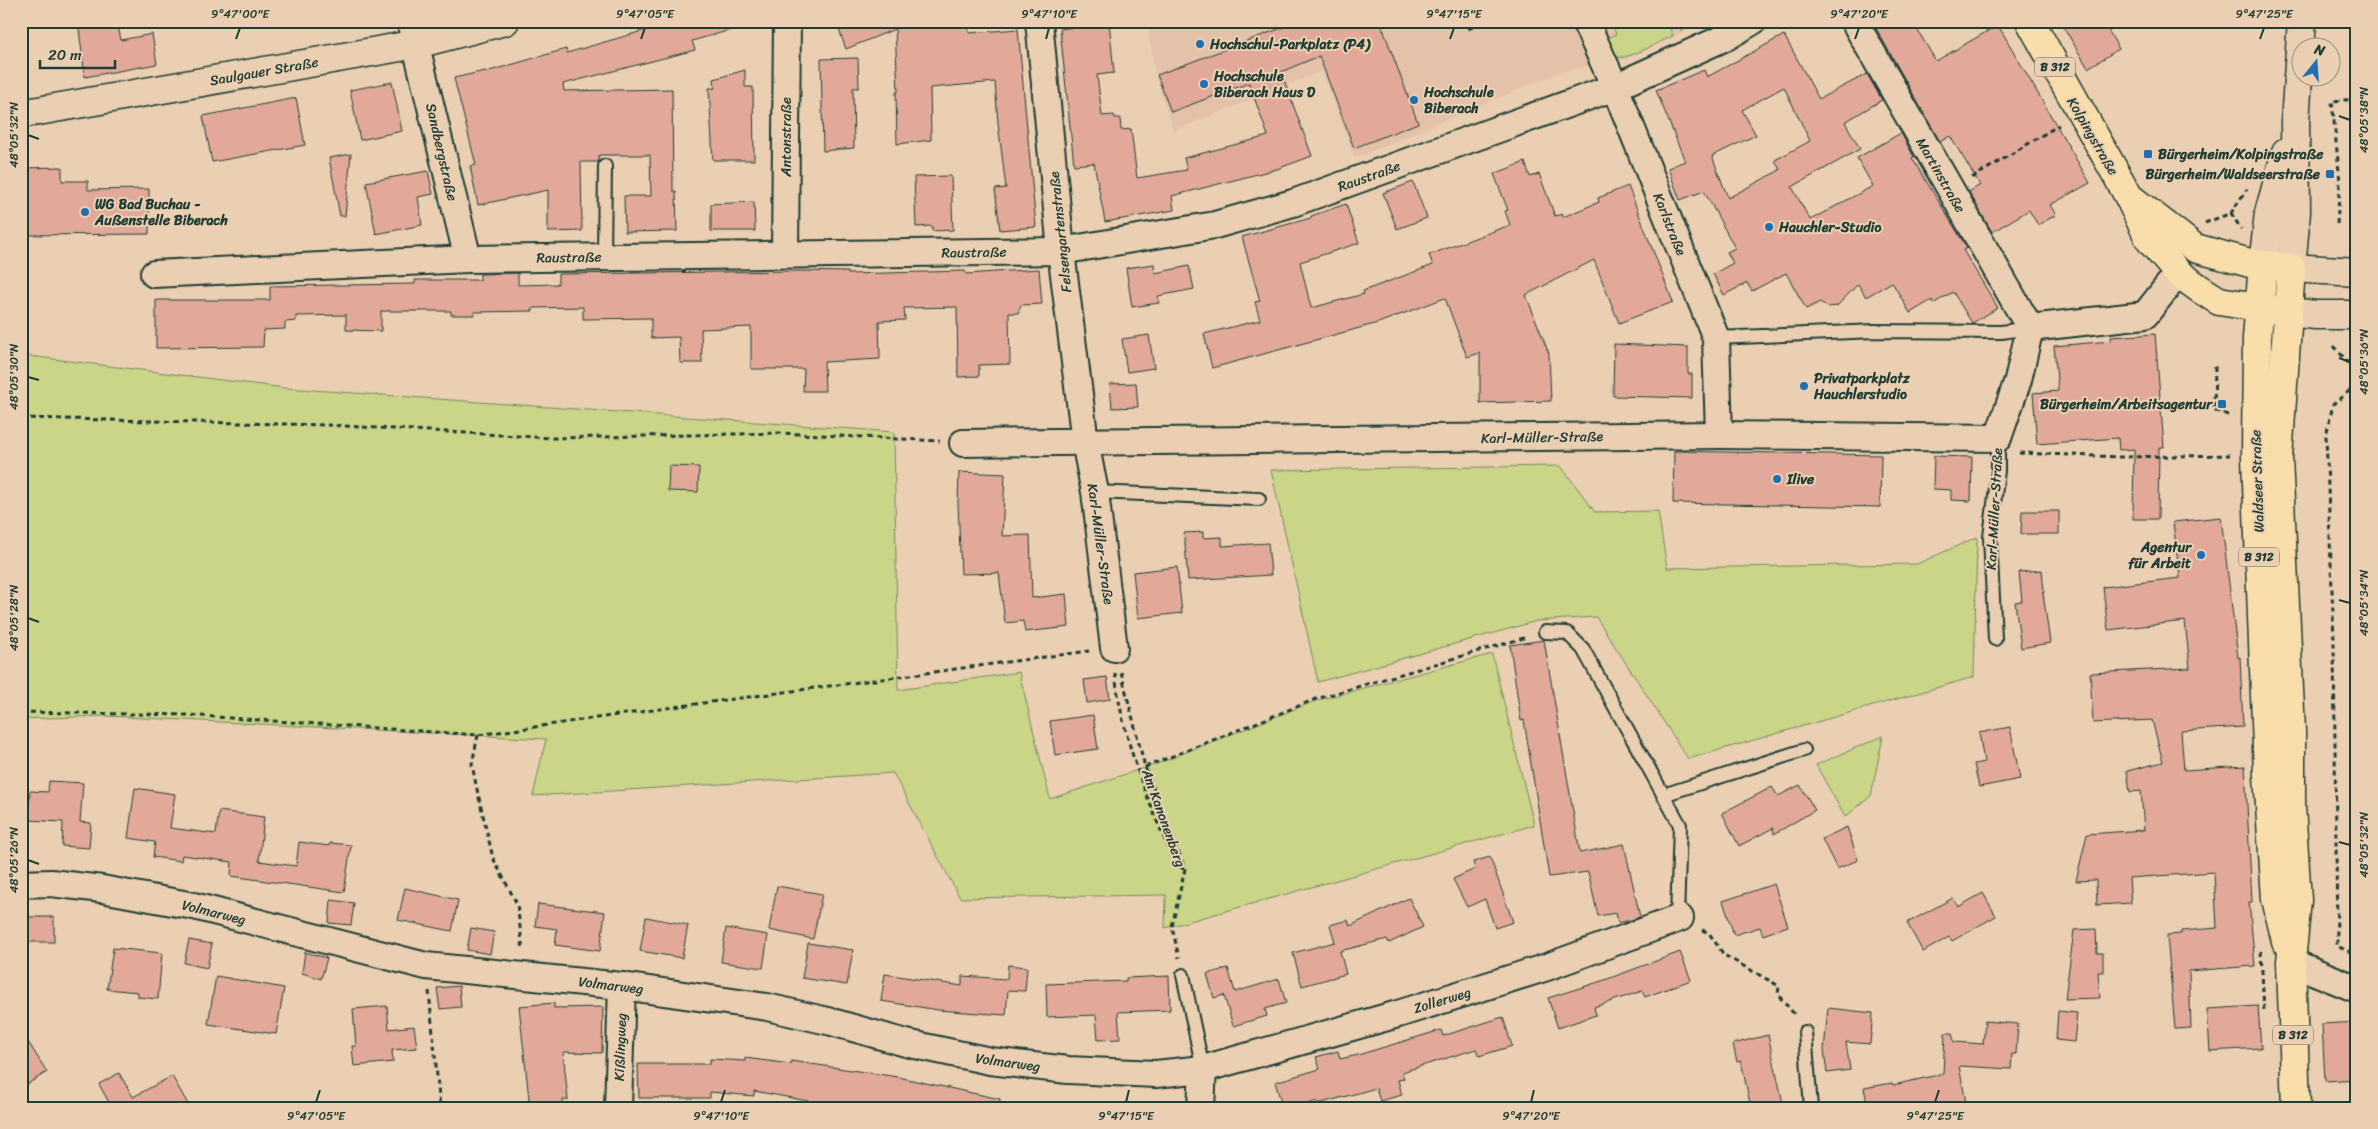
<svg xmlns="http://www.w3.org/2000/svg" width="2378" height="1129" font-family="Sriracha,sans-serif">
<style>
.built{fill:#e4c1a9}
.green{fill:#cad588;stroke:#74895e}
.building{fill:#e2a99b;stroke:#1f3d34;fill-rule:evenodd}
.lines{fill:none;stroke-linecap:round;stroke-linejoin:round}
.lane-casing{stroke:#1f3d34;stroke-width:16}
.street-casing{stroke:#1f3d34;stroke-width:30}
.secondary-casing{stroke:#1f3d34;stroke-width:31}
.primary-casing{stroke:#1f3d34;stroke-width:31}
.path{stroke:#1f3d34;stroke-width:3;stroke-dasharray:5 4;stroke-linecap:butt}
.lane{stroke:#ebcfb2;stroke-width:12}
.street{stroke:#ebcfb2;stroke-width:26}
.secondary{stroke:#ebcfb2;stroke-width:28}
.primary{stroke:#f9deab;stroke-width:28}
.ticks{fill:none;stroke:#1f3d34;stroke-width:2}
.poi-dot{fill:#1f6fb2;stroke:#ebcfb2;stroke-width:2}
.labels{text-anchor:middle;stroke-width:4;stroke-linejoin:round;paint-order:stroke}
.shield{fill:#ebcfb2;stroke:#5c695a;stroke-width:1}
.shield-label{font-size:12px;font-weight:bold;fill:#1f3d34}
.poi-label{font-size:14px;font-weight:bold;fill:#1f3d34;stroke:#ebcfb2;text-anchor:start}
.street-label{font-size:14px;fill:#1f3d34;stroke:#ebcfb2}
.neatline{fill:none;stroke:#1f3d34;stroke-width:2}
.ticks-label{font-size:12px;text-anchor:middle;fill:#1f3d34}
</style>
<rect width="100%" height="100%" fill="#ebcfb2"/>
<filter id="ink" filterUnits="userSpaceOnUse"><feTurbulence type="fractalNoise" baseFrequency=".02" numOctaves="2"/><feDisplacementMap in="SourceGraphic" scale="10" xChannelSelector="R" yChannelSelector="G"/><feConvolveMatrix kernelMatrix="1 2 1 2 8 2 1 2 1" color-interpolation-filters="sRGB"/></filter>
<g filter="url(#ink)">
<polygon class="built" points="1147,21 1707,21 1626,59 1560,72 1355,158 1322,71 1173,131 1155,73"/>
<g class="green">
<path d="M1611 21H1622L1625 28 1642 21H1667L1673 36C1660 41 1629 60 1617 57 1608 55 1605 48 1601 41L1616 34Z"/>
<polygon points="21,355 285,388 894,432 898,690 1019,672 1050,799 1159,763 1315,701 1492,654 1534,825 1165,928 1166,895 960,898 893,773 533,796 546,739 106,716 21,719"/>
<polygon points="1561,466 1595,512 1658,511 1667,568 1917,564 1977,537 1974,677 1688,759 1596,617 1537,621 1318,682 1271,470"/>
<polygon points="1883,736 1871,796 1845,817 1816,765"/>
</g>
<g class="building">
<polygon points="78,21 117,21 121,40 152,34 157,64 85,77"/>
<polygon points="677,21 740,21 741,27 692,41 695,50 563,84 564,91 672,89 673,191 676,191 677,231 625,232 624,196 651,196 650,155 599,155 598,162 581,162 582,231 548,232 548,190 478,205 470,166 476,165 454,78 485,71 486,72 566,49 567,53"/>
<polygon points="836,21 968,21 969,33 1018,29 1036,227 1000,230 995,189 1006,188 998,123 995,82 930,88 931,140 897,144 896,92 898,92 895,29 846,49"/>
<polygon points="1083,21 1109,21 1114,73 1097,75 1102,116 1114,115 1115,118 1120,118 1121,130 1131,129 1137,178 1187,170 1184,158 1268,136 1249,83 1171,112 1157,75 1300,21 1380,21 1418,123 1354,148 1319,56 1281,72 1312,156 1277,169 1172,196 1174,210 1105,222 1094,163 1074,165 1060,29 1083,26"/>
<polygon points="1872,21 1912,21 1936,61 1998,25 2090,183 2050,205 2056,215 2038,225 2029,210 1992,232 1969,192 1980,185 1950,136 1940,142"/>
<polygon points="2060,21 2103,21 2119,49 2088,68"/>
<path d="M1784 35 1819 99 1867 74 1882 100 1845 122 1860 149 1792 187 1810 220 1873 186 1857 158 1901 133 1914 157 1912 158 1967 248 1963 250 1998 308 1972 323 1953 292 1933 304 1932 300 1910 313 1892 282 1866 297 1858 284 1837 306 1828 307 1820 302 1806 309 1786 273 1752 291 1747 283 1724 295 1713 274 1733 263 1727 252 1735 248 1704 191 1680 200 1668 168 1685 161 1656 90 1704 70 1707 77ZM1784 87 1810 141 1775 160 1780 170 1728 198 1712 156 1756 135 1742 110Z"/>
<polygon points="858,58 859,88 853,88 854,148 823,151 821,59"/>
<polygon points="745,70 745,87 753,87 754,160 713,160 709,88 715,88 714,79"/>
<polygon points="392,82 402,131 360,140 350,90"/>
<polygon points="296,98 305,145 212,162 203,116"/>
<polygon points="351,154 345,216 340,216 329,158"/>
<polygon points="1525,162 1530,177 1539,174 1555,216 1562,214 1563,217 1599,202 1598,198 1628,186 1673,302 1619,323 1594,260 1526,295 1549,354 1551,401 1480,403 1480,353 1467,357 1445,298 1378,323 1212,368 1204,334 1260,320 1255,302 1260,301 1242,237 1311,218 1311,216 1346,204 1359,243 1300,262 1311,308 1364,294 1363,291 1433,265 1429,255 1510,225 1505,211 1508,210 1494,174"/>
<polygon points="62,167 62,181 88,181 88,190 149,189 149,234 21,235 21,168"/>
<polygon points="428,171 433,194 418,197 422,225 376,234 366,182"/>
<polygon points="951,176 953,230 932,231 932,226 916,227 914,177"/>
<polygon points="1413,182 1427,218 1397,229 1383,193"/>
<polygon points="754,202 755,231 711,231 711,204"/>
<polygon points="1154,264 1155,273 1189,266 1194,289 1158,296 1159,303 1132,307 1126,268"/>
<polygon points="1039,269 1042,304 1021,305 1018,313 1009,313 1010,364 979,365 979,376 958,377 957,307 904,308 905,320 879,321 880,359 824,362 825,391 803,391 804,369 751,369 751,327 701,329 702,363 680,363 679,337 651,338 651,318 583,319 583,307 533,308 533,311 474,312 474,315 451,315 451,311 381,311 381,331 346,330 346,315 296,316 296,321 285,322 285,329 264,330 263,347 156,348 156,300 270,300 270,286 415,284 415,280 480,280 480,274 518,273 518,285 558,284 558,274 800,271 848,272 848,274 965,271 966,274"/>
<polygon points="2155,334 2164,447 2159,447 2158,519 2133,519 2134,449 2119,450 2118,438 2037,444 2033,393 2058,391 2054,346 2111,341 2111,337"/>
<polygon points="1149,335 1154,368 1127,372 1122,339"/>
<polygon points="1614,344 1688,347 1688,374 1692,374 1692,398 1613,396"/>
<polygon points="1136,383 1138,407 1112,408 1110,384"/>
<polygon points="1674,451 1881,455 1880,507 1673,503"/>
<polygon points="1934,456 1972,457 1971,501 1951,500 1951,490 1933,489"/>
<polygon points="669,466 699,467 698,492 668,491"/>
<polygon points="959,472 1005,474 1002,536 1030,535 1032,598 1066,594 1069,627 1025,632 1023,621 1005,623 999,573 961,574 958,503"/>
<polygon points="2022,511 2059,511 2059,534 2021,534"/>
<polygon points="2221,517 2238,658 2240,657 2243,727 2181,731 2184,770 2245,766 2252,902 2249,902 2255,966 2189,971 2191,1028 2175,1029 2167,935 2181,934 2181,931 2217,928 2214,872 2129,878 2131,903 2097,905 2096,880 2076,881 2087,834 2144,830 2141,791 2130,792 2127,771 2163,762 2152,720 2093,723 2090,673 2190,668 2185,621 2108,630 2103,587 2180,578 2173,522"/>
<polygon points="1203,532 1203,538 1222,537 1222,546 1268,543 1271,575 1188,580 1184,533"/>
<polygon points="1177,567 1182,613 1138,618 1133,572"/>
<polygon points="2042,570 2044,592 2043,593 2050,643 2021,648 2015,602 2022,601 2019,572"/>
<polygon points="1544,640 1580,853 1624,844 1640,917 1631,920 1618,923 1616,913 1598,916 1588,872 1549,877 1524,720 1521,721 1510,645"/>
<polygon points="1107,677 1110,699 1087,703 1084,680"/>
<polygon points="1093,715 1098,749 1055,755 1050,721"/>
<polygon points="2010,727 2020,779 1979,787 1974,764 1984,762 1979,733"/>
<polygon points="49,781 83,783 80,822 91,823 89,848 62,846 63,822 28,820 30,791 48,792"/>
<polygon points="1800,785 1815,810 1774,834 1773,828 1739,846 1722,813 1772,787 1778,796"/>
<polygon points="135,788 175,794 170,828 216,834 219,811 264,817 259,861 296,866 299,842 329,846 330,843 351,845 344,892 231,876 232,862 182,855 181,861 153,857 155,842 128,838"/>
<polygon points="1847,827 1858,860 1837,869 1822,839"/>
<polygon points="1490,857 1513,922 1495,928 1485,899 1467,907 1453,879 1475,869 1473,862"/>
<polygon points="1774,884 1788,926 1763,935 1760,927 1734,935 1723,901"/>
<polygon points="777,886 822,894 813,939 769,930"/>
<polygon points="405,888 458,900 452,931 398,920"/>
<polygon points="1983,893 1996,916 1952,941 1949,937 1923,952 1907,923 1953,898 1958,907"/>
<polygon points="1409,898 1423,927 1389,943 1387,939 1340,951 1346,974 1302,986 1293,953 1335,942 1330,925 1348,920 1350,926"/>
<polygon points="331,900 354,903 351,925 329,923"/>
<polygon points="538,904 605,912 600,951 555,945 557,929 535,926"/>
<rect x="21" y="917" width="33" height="25"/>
<polygon points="646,917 688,925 682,958 640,951"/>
<polygon points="471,928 494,932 490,954 467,950"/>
<polygon points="726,928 768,935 763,968 721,962"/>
<polygon points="2096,929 2097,953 2103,953 2103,972 2098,972 2100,998 2065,999 2074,930"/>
<polygon points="189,940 212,944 207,968 184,963"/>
<polygon points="808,943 853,950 847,985 802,978"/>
<polygon points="113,948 162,953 158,999 138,997 138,992 107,989"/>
<polygon points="305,952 327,958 321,979 302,973"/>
<polygon points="1680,952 1691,980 1645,997 1642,991 1594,1007 1596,1015 1558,1028 1548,998 1605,980"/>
<polygon points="1008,965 1027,967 1025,991 1008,990 1006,1015 938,1010 881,1001 885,974 962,986 962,976 1007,979"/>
<polygon points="1228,968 1235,992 1279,979 1286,1003 1265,1009 1267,1016 1233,1026 1224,995 1214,998 1207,974"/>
<polygon points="216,976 284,988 276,1034 208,1024"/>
<polygon points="1169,976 1170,1010 1118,1012 1120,1039 1098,1040 1096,1015 1047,1017 1046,984 1126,981 1126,978"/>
<polygon points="459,986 461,1007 440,1009 437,988"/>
<polygon points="554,1003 554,1008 603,1007 602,1053 563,1052 568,1100 563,1100 564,1108 530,1108 519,1006"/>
<polygon points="387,1006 389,1029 414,1026 417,1048 392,1050 393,1062 354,1066 352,1046 356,1046 353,1009"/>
<polygon points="2258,1006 2261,1048 2210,1051 2207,1009"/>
<polygon points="1828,1008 1873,1013 1870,1044 1846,1042 1850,1070 1827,1073 1824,1050"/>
<polygon points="2058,1011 2077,1013 2074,1042 2056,1040"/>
<polygon points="1503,1017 1512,1046 1479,1056 1476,1049 1402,1072 1404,1079 1398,1080 1402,1095 1380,1101 1376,1088 1318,1104 1317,1101 1295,1108 1283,1108 1275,1082 1320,1069 1316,1057 1338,1051 1340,1059 1358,1055 1441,1030 1443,1036"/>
<polygon points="1985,1021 2018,1024 2016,1054 2012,1054 2011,1069 1959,1066 1967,1108 1868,1108 1864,1088 1892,1083 1893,1085 1943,1074 1945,1033 1952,1033 1954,1042 1983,1044"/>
<polygon points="2357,1022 2357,1079 2325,1081 2322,1024"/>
<polygon points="21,1031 47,1072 21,1088"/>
<polygon points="1768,1035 1784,1108 1751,1108 1741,1061 1737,1062 1733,1044"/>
<polygon points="745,1058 791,1064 791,1061 898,1077 1000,1099 999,1108 824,1108 824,1104 754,1091 754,1096 710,1092 710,1098 639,1098 638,1064 710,1064 710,1059 745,1061"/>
<polygon points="119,1073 133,1097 172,1076 190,1108 112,1108 99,1084"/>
</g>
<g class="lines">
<g class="lane-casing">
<g id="lane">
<polyline points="604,257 605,166"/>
<polyline points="1716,338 1875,331 2001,332 2030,328"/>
<polyline points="1095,492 1259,499"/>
<polyline points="1545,632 1567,633 1583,649 1680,825 1677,919"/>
<polyline points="1995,639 1990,537 1998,471 1998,438"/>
<polyline points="1663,795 1804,750"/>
<polyline points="1183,975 1203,1069"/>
<polyline points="1805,1032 1811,1108"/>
</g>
</g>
<g class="street-casing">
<g id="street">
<polyline points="410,21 468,259"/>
<polyline points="1039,21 1061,251 1085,442 1095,492 1114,648"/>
<polyline points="1585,21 1615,87 1716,338 1719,435"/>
<polyline points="1854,21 2030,328"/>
<polyline points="785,254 787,21"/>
<polyline points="154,274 468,259 1061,251 1215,225 1293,203 1615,87 1728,36 1753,21"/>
<polyline points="963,443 1719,435 1998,438 2018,380 2030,328 2145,315 2178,273"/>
<polyline points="21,884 51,883 102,889 194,906 426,966 622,986 767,1007 832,1022 906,1043 990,1061 1068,1070 1156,1074 1203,1069 1398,1014 1547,967 1680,918"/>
<polyline points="2291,962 2357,989"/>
<polyline points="618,1108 622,986"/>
<polyline points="1201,1108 1203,1069"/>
</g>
</g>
<g class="secondary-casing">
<g id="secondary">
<polyline points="2302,21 2295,122 2296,212 2291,268 2357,272"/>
<polyline points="21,114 417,44 505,21"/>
<polyline points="2263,265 2269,213 2286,152"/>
<polyline points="2287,312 2316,315 2357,315"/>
</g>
</g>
<g class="primary-casing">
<g id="primary">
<polyline points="2030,21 2129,197 2150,240 2178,273 2200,289 2219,301 2277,310"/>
<polyline points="2129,197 2195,248 2250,263 2291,268 2278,458 2291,731 2291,806 2297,900 2291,962 2296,1108"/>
<polyline points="2263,265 2257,338 2256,457 2268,775 2276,899 2286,941"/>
</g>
</g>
<g class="path">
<polyline points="1465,21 1468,29 1486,21"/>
<polyline points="1678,21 1682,30"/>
<polyline points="1972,178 2059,125"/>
<polyline points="2231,213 2241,229"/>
<polyline points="2205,223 2231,213 2247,189"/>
<polyline points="2337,224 2340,182 2332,101 2357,99"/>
<polyline points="2334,346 2357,373"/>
<polyline points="2215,366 2214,410 2231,416"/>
<polyline points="2357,385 2333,404 2326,436 2334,641 2337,946 2357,955"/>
<polyline points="21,418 326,425 553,438 781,433 940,441"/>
<polyline points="2019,453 2121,457 2230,455"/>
<polyline points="1121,672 1145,767 1185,869 1172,926 1179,958"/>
<path d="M1115 673C1122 740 1149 804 1176 865L1184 869"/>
<polyline points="21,712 187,715 478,735 681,706 1089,651"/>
<polyline points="478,735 472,764 476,785 493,858 517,904 523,950"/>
<polyline points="1145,767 1316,699 1527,637"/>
<polyline points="1702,930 1709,933 1724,955 1779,986 1778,995 1795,1015"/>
<polyline points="2261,951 2264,1012"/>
<polyline points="429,991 440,1108"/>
</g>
<use href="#lane" class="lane"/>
<use href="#street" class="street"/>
<use href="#secondary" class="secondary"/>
<use href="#primary" class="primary"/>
</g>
</g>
<path class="ticks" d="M236 39 240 28M641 39 645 28M1046 39 1049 28M1450 39 1454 28M1855 39 1859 28M2260 39 2264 28M2339 116 2350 120M28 135 39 139M2339 358 2350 362M28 377 39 380M2339 600 2350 603M28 618 39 622M2339 842 2350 845M28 860 39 864M316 1102 320 1090M721 1102 725 1090M1126 1102 1129 1090M1531 1102 1534 1090M1935 1102 1939 1090"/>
<g class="poi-dot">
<circle cx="1200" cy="44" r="5"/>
<circle cx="1204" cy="84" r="5"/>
<circle cx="1414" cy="100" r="5"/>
<rect x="2143" y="149" width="10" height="10" rx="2.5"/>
<rect x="2325" y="169" width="10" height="10" rx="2.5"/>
<circle cx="85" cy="212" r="5"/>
<circle cx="1769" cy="227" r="5"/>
<circle cx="1804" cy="386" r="5"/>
<rect x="2217" y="399" width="10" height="10" rx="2.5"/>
<circle cx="1777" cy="479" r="5"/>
<circle cx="2201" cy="555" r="5"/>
</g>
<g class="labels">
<g class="shield">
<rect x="2035" y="57.5" width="40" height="19" rx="4"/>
<rect x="2239" y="547.5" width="40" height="19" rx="4"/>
<rect x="2273" y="1025.5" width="40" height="19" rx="4"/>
</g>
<g class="shield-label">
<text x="2055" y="71">B 312</text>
<text x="2259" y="561">B 312</text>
<text x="2293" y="1039">B 312</text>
</g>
<g class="poi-label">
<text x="1210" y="49">Hochschul-Parkplatz (P4)</text>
<text x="1214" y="81">Hochschule<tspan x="1214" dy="16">Biberach Haus D</tspan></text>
<text x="1424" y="97">Hochschule<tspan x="1424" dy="16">Biberach</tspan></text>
<text x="2158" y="159">Bürgerheim/Kolpingstraße</text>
<text x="2320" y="179" text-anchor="end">Bürgerheim/Waldseerstraße</text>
<text x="95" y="209">WG Bad Buchau -<tspan x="95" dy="16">Außenstelle Biberach</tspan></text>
<text x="1779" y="232">Hauchler-Studio</text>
<text x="1814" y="383">Privatparkplatz<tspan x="1814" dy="16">Hauchlerstudio</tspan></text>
<text x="2212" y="409" text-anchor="end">Bürgerheim/Arbeitsagentur</text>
<text x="1787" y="484">Ilive</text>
<text x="2191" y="552" text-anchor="end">Agentur<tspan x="2191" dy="16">für Arbeit</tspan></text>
</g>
<g class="street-label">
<text transform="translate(264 71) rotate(-10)" y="5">Saulgauer Straße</text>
<text transform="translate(2093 136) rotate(60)" y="5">Kolpingstraße</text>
<text transform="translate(786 137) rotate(-90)" y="5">Antonstraße</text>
<text transform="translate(442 152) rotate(77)" y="5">Sandbergstraße</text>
<text transform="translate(1941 175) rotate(60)" y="5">Martinstraße</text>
<text transform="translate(1369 176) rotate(-20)" y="5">Raustraße</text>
<text transform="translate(1670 224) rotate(68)" y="5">Karlstraße</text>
<text transform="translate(1060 232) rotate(-96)" y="5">Felsengartenstraße</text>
<text transform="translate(974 252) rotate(-1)" y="5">Raustraße</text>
<text transform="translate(569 257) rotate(-1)" y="5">Raustraße</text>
<text transform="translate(1542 437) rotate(-1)" y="5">Karl-Müller-Straße</text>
<text transform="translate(2257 481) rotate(-92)" y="5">Waldseer Straße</text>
<text transform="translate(1994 509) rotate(-87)" y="5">Karl-Müller-Straße</text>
<text transform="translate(1101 544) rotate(82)" y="5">Karl-Müller-Straße</text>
<text transform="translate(1164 818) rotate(70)" y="5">Am Kanonenberg</text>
<text transform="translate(214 912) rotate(14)" y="5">Volmarweg</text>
<text transform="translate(611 985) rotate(7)" y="5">Volmarweg</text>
<text transform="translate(1442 1000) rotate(-17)" y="5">Zollerweg</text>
<text transform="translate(620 1047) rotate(-88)" y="5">Kißlingweg</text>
<text transform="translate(1008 1062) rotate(8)" y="5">Volmarweg</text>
</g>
</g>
<rect width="2378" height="1129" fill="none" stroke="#ebcfb2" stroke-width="55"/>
<g transform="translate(2316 62) rotate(17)"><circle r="24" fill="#ebcfb2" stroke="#999580"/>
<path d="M0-4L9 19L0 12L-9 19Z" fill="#1f6fb2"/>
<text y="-8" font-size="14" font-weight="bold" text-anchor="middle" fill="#1f3d34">N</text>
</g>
<path d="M40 60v8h75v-8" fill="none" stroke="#1f3d34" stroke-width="2.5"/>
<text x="48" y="60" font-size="15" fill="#1f3d34" stroke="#ebcfb2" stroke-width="4" paint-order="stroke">20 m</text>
<rect x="28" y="28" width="2322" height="1074" class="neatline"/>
<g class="ticks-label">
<text x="240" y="18">9°47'00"E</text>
<text x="645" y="18">9°47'05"E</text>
<text x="1049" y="18">9°47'10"E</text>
<text x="1454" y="18">9°47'15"E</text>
<text x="1859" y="18">9°47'20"E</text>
<text x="2264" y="18">9°47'25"E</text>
<text transform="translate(2364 120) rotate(-90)" y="4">48°05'38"N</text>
<text transform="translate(14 135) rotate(-90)" y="4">48°05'32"N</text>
<text transform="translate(2364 362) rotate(-90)" y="4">48°05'36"N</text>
<text transform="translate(14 377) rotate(-90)" y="4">48°05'30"N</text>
<text transform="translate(2364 603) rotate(-90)" y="4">48°05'34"N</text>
<text transform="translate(14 618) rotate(-90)" y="4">48°05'28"N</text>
<text transform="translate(2364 845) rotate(-90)" y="4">48°05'32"N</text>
<text transform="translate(14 860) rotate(-90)" y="4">48°05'26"N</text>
<text x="316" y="1120">9°47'05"E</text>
<text x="721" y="1120">9°47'10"E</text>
<text x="1126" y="1120">9°47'15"E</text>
<text x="1531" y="1120">9°47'20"E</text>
<text x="1935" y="1120">9°47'25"E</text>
</g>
</svg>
